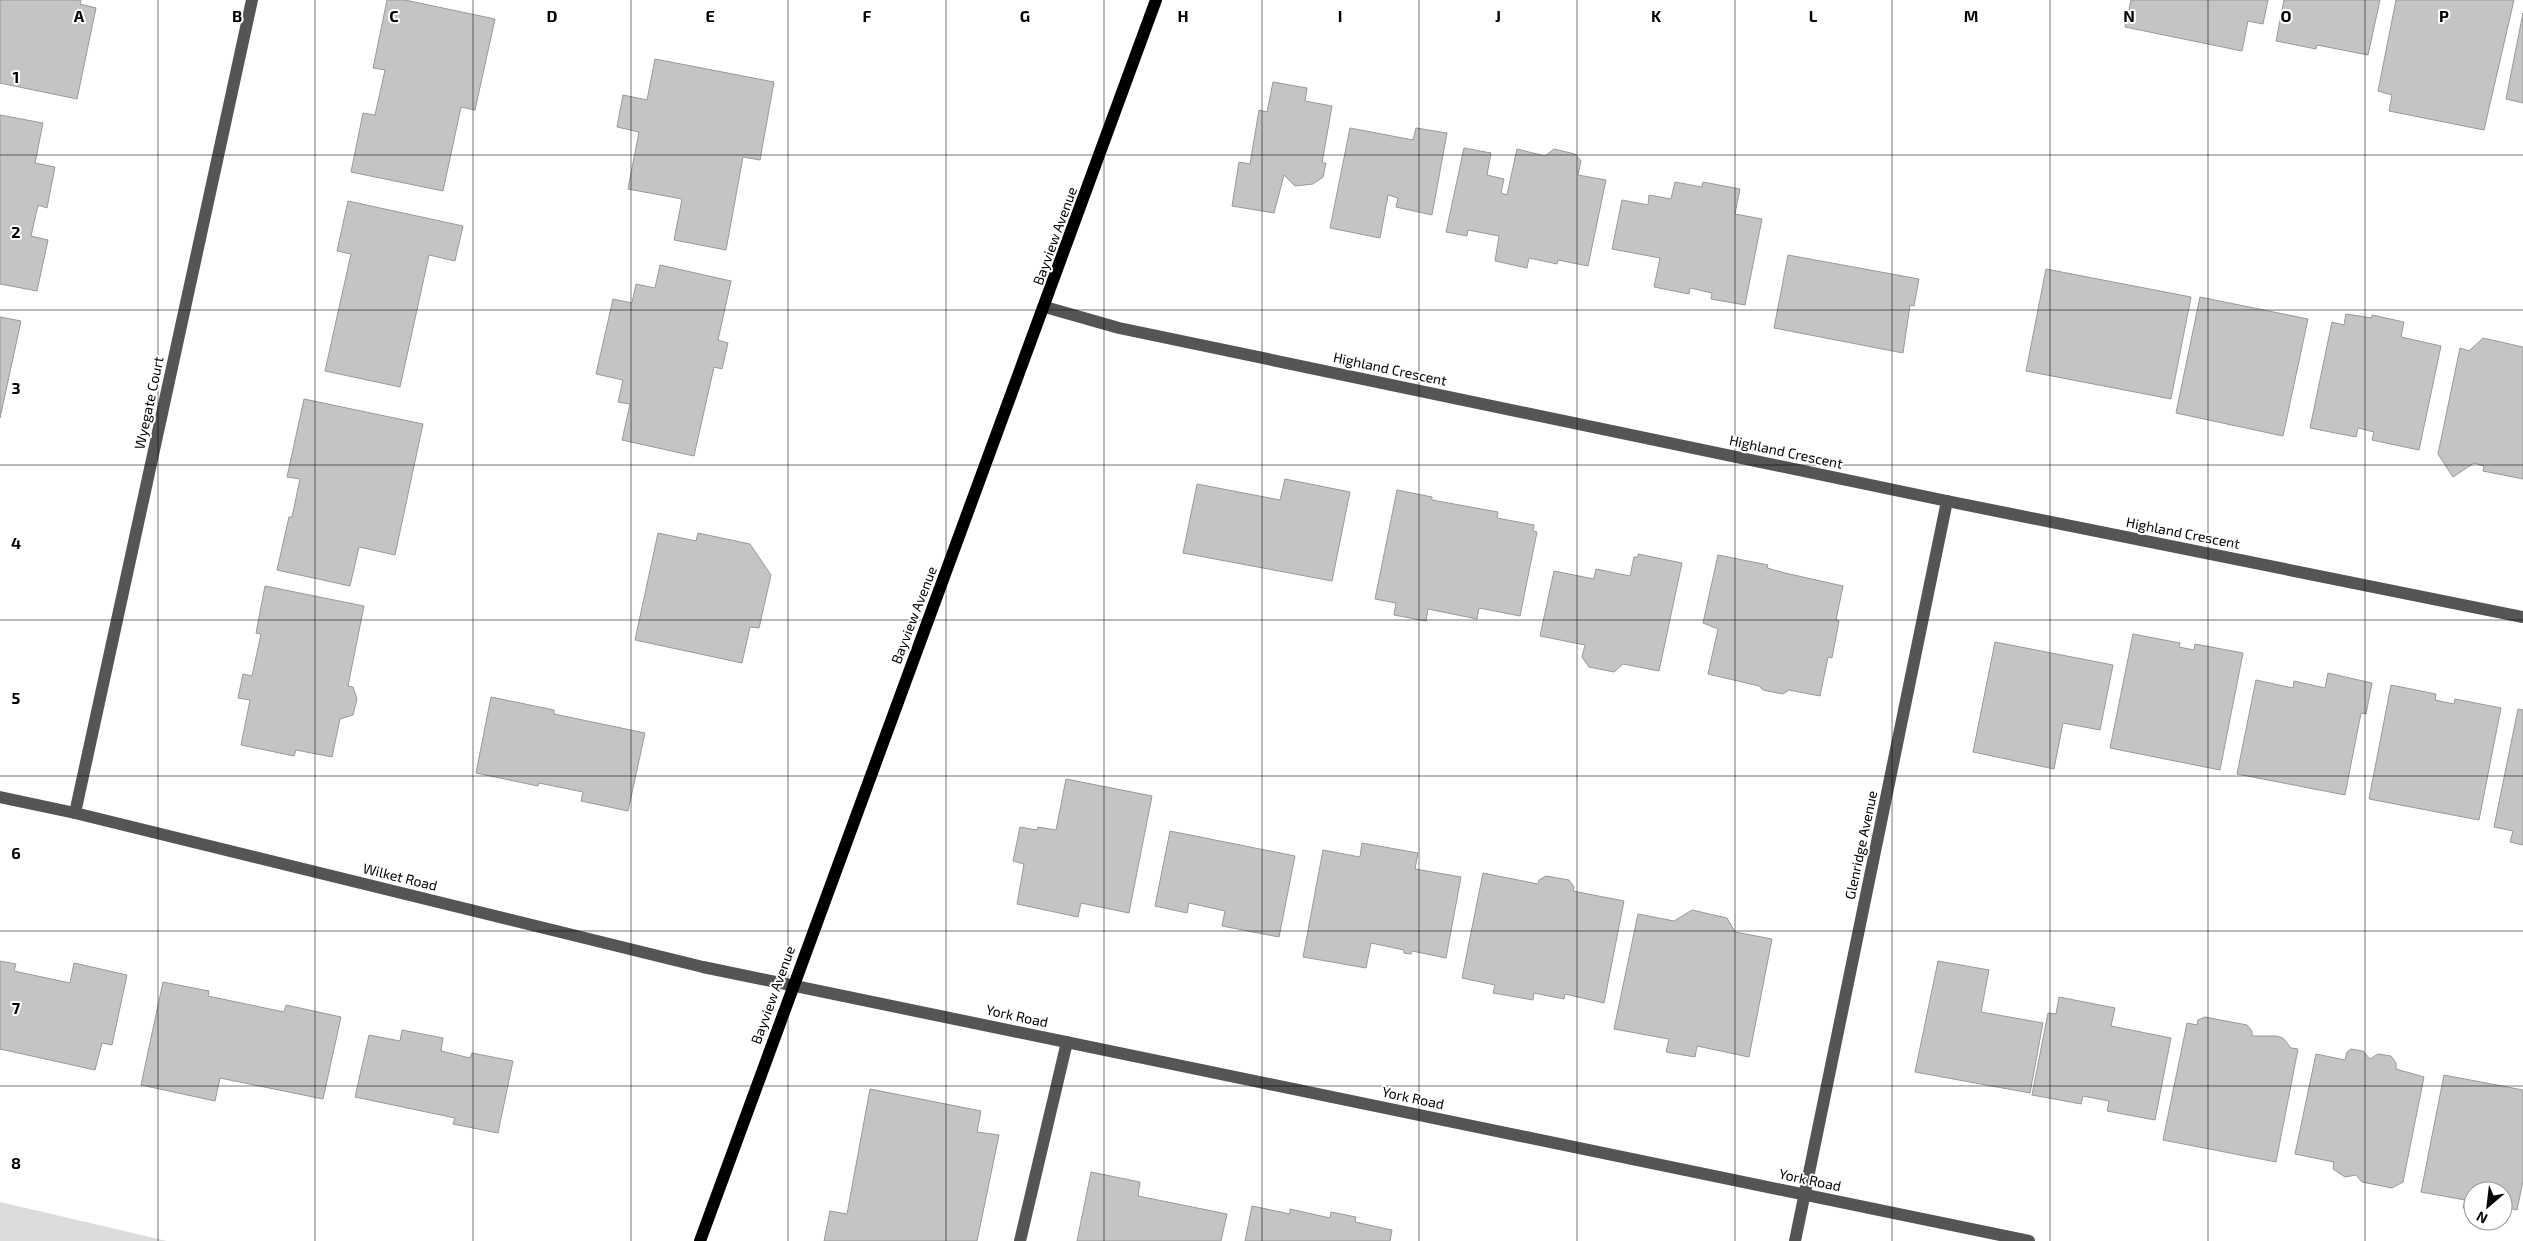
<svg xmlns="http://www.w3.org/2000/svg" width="2523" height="1241" font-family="'Exo 2',sans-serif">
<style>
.green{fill:#dcdcdc}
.building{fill:#c4c4c4;stroke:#999}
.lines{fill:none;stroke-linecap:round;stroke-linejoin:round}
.minor{stroke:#555;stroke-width:12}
.major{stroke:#000;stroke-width:12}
.grid{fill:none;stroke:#000;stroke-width:1;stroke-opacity:0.55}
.labels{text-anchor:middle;stroke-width:4;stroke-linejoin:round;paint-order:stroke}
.street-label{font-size:14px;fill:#000;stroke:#fff}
.grid-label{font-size:16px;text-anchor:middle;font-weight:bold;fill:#000;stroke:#fff;stroke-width:4;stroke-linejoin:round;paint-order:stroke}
</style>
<rect width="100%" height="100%" fill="#fff"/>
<polygon class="green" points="0,1202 167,1241 0,1241"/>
<g class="building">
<polygon points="0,0 81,0 80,4 96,8 77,99 0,83"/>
<polygon points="387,0 405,0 495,19 475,110 461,107 443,191 351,172 363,113 375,115 385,70 373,68"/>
<polygon points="2131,0 2268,0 2263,24 2248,21 2242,51 2125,27"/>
<polygon points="2284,0 2380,0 2368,55 2317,45 2316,49 2276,41"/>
<polygon points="2396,0 2514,0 2484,130 2389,111 2392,95 2378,91"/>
<polygon points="2523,13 2523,103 2506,99"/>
<polygon points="655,59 774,82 760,160 743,157 726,250 674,240 682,199 628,189 639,132 617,127 623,95 647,100"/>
<polygon points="1273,82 1307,88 1305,101 1332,106 1322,163 1326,163 1323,177 1313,184 1295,186 1284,175 1274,213 1232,206 1239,162 1250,164 1259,110 1267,112"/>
<polygon points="0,115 43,123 35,163 55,167 47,208 38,205 31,236 48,240 37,291 0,284"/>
<polygon points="1350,128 1413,140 1416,128 1447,133 1432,215 1396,207 1398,198 1388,195 1380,238 1330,228"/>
<polygon points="1464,148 1491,153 1487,175 1504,179 1501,193 1507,195 1517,149 1545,156 1554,149 1575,154 1581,161 1578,175 1606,180 1588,266 1558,260 1557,264 1529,258 1527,268 1495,261 1499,236 1468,230 1467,236 1446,232"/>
<polygon points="1675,182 1702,187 1703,182 1740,189 1735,214 1762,219 1745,305 1711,299 1712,293 1690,288 1689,294 1654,287 1660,258 1612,249 1622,200 1648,205 1649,195 1671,199"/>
<polygon points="348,201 463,226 455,261 429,255 400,387 325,371 351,254 337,251"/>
<polygon points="1788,255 1919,279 1914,306 1910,305 1903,353 1774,328"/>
<polygon points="660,265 731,281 718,340 728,343 722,369 714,367 694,456 622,440 630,404 618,402 623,380 596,374 613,299 632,303 636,284 655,288"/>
<polygon points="2046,269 2191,297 2171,399 2026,371"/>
<polygon points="2200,297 2308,319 2283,436 2176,413"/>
<polygon points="2346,314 2372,318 2372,315 2404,322 2401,337 2441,346 2419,450 2372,440 2374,432 2358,428 2356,437 2310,428 2332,322 2344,325"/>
<polygon points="0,317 21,321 0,418"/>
<polygon points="2483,338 2523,347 2523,479 2483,471 2484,466 2474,463 2453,477 2438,454 2460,348 2469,351"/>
<polygon points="304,399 423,424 395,555 359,547 350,586 277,570 289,517 292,517 300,479 287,477"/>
<polygon points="1285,479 1350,492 1332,581 1183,553 1197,484 1280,500"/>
<polygon points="1397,490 1432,497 1432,500 1498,512 1497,518 1534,525 1533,531 1537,532 1520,616 1479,608 1477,619 1428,609 1426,621 1394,615 1396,603 1375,599"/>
<polygon points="658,533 696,541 698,533 750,544 771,575 759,628 750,627 742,663 635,640"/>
<polygon points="1638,554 1682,563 1659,671 1623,664 1614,672 1589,667 1582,657 1585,645 1540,636 1554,571 1594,579 1596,569 1630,576 1634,557 1638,557"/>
<polygon points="1718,555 1768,565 1767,568 1785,573 1843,586 1836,620 1839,621 1832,658 1828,657 1820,696 1789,690 1783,694 1763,690 1759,686 1708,674 1718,629 1703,623"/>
<polygon points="265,586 364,606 348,686 353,687 357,699 353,715 340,719 332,757 296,750 294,756 241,745 250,700 238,698 243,674 252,676 261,634 256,633"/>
<polygon points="2133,634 2180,643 2179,647 2194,650 2195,644 2243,653 2220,770 2110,748"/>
<polygon points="1995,642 2113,665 2100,730 2063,723 2054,769 1973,752"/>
<polygon points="2328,673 2372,683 2366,714 2361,713 2345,795 2237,774 2256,680 2293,688 2294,681 2325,688"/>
<polygon points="2391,685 2436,694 2435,700 2454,704 2455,699 2501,708 2479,820 2369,799"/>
<polygon points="491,697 554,710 554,714 645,733 628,811 581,801 583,792 539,783 538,786 476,773"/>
<polygon points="2518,709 2523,710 2523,845 2510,842 2513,831 2494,827"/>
<polygon points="1066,779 1152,796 1129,913 1081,903 1078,917 1017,904 1024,864 1013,861 1020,827 1037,830 1038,827 1056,830"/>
<polygon points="1170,831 1295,856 1279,937 1222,926 1225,911 1189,903 1187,913 1155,906"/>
<polygon points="1362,843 1418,853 1415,869 1461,877 1446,958 1412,951 1411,954 1404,953 1404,950 1371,943 1366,968 1303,957 1323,850 1360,857"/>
<polygon points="1483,873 1538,884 1539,880 1546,876 1569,880 1574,887 1573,891 1624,901 1604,1003 1565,994 1564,999 1534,993 1533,1000 1493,993 1495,985 1462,978"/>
<polygon points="1692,910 1727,918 1735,932 1772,939 1749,1057 1697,1046 1695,1057 1666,1052 1669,1039 1614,1029 1638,914 1674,921"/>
<polygon points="0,961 16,964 14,971 70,983 74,963 127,975 112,1045 102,1043 95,1070 0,1049"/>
<polygon points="1938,961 1989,970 1981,1012 2043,1023 2030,1093 1915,1072"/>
<polygon points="163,982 209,991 208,996 284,1012 286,1005 341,1017 323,1099 220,1078 215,1101 141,1085"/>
<polygon points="2059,997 2115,1008 2111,1026 2171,1038 2155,1120 2107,1111 2109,1101 2083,1096 2081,1104 2032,1095 2048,1013 2056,1014"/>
<polygon points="2205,1017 2247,1025 2252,1031 2252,1036 2276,1036 2283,1038 2291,1048 2298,1049 2276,1162 2163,1140 2187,1023 2197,1025 2198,1020"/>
<polygon points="402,1030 443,1038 441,1051 470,1058 472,1053 513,1061 498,1133 453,1124 455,1118 355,1097 369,1035 400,1041"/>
<polygon points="2351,1049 2363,1051 2370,1059 2378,1054 2391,1056 2396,1063 2396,1069 2424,1077 2403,1182 2392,1188 2362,1182 2356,1175 2345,1177 2333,1169 2334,1162 2295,1154 2316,1054 2345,1060 2347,1052"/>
<polygon points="2444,1075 2523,1090 2523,1181 2517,1210 2503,1207 2503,1191 2473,1191 2473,1210 2463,1208 2465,1200 2421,1192"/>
<polygon points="870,1089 981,1111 977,1132 999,1135 977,1241 824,1241 830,1211 847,1214"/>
<polygon points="1091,1172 1140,1182 1138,1196 1227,1214 1221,1241 1077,1241"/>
<polygon points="1252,1206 1290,1214 1290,1209 1330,1218 1331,1212 1356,1217 1355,1222 1392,1230 1390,1241 1245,1241"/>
</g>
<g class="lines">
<g class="minor">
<polyline points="1045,307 1119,328 1947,501 2523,617"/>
<polyline points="0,797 75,813 703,967 2029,1241"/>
<polyline points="75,813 252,0"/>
<polyline points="1020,1241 1067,1042"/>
<polyline points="1795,1241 1947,501"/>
</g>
<path class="major" d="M700 1241C849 826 1006 414 1156 0"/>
</g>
<path class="grid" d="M158 0V1241M315 0V1241M473 0V1241M631 0V1241M788 0V1241M946 0V1241M1104 0V1241M1262 0V1241M1419 0V1241M1577 0V1241M1735 0V1241M1892 0V1241M2050 0V1241M2208 0V1241M2365 0V1241M0 155H2523M0 310H2523M0 465H2523M0 620H2523M0 776H2523M0 931H2523M0 1086H2523"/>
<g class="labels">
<g class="street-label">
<text transform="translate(1055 236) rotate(-70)" y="5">Bayview Avenue</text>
<text transform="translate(1390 369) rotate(12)" y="5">Highland Crescent</text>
<text transform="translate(149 403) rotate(-78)" y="5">Wyegate Court</text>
<text transform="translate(1786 452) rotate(12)" y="5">Highland Crescent</text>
<text transform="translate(2183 533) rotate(11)" y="5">Highland Crescent</text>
<text transform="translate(914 615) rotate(-69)" y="5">Bayview Avenue</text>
<text transform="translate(1861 845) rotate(-78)" y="5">Glenridge Avenue</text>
<text transform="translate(400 877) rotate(14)" y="5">Wilket Road</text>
<text transform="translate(773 995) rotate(-70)" y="5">Bayview Avenue</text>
<text transform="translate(1017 1016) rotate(12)" y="5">York Road</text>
<text transform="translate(1413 1098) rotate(12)" y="5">York Road</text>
<text transform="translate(1810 1180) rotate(12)" y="5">York Road</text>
</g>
</g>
<g class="grid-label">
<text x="79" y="22">A</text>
<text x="237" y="22">B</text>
<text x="394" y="22">C</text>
<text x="552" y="22">D</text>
<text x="710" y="22">E</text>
<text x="867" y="22">F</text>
<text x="1025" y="22">G</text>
<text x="1183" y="22">H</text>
<text x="1340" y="22">I</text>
<text x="1498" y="22">J</text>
<text x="1656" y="22">K</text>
<text x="1813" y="22">L</text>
<text x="1971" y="22">M</text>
<text x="2129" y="22">N</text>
<text x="2286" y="22">O</text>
<text x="2444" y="22">P</text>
<text x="16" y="83">1</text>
<text x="16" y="238">2</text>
<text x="16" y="394">3</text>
<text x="16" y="549">4</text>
<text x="16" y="704">5</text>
<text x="16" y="859">6</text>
<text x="16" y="1014">7</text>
<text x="16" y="1169">8</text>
</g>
<g transform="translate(2488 1206) rotate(208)"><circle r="24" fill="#ffffff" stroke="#999999"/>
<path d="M0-4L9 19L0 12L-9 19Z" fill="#000000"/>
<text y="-8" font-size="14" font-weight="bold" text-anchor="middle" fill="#000000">N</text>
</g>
</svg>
